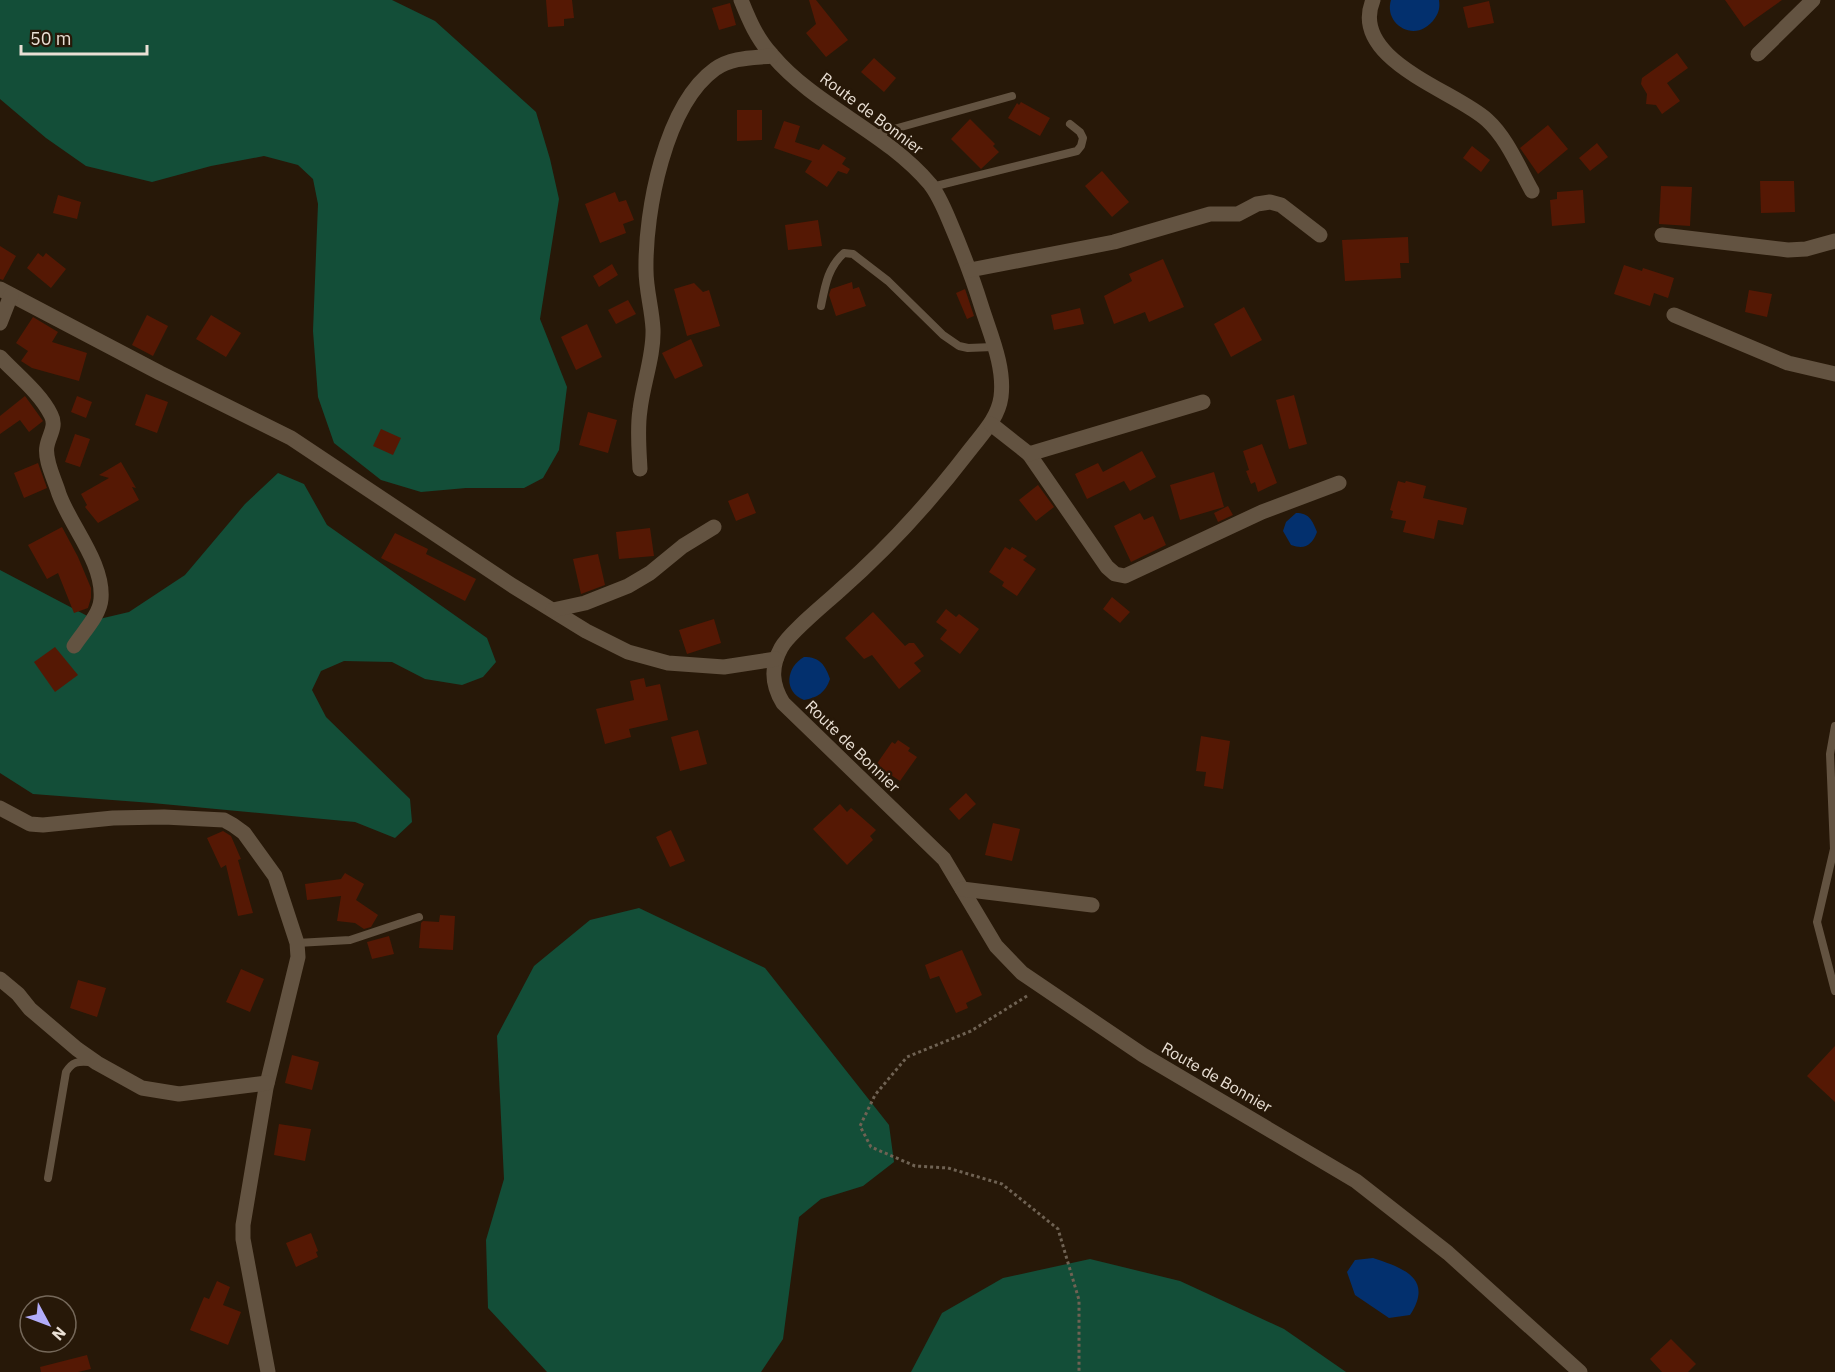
<svg xmlns="http://www.w3.org/2000/svg" width="1835" height="1372" font-family="'IBM Plex Sans',sans-serif">
<style>
.forest{fill:#134e38}
.water{fill:#03306e}
.building{fill:#551804}
.lines{fill:none;stroke-linecap:round;stroke-linejoin:round}
.path{stroke:#6f6253;stroke-width:3;stroke-dasharray:3 3;stroke-linecap:butt}
.service{stroke:#635341;stroke-width:8}
.minor{stroke:#635341;stroke-width:15}
.labels{text-anchor:middle;stroke-width:5;stroke-linejoin:round;paint-order:stroke}
.street-label{font-size:16px;fill:#eae0d5;stroke:#271808}
</style>
<rect width="100%" height="100%" fill="#271808"/>
<g class="forest">
<polygon points="0,0 392,0 435,21 536,112 550,159 559,199 540,319 567,387 559,450 543,478 524,488 466,488 421,492 381,480 334,443 318,397 313,331 318,204 313,179 298,165 264,156 211,166 152,182 86,166 46,138 0,99"/>
<polygon points="278,473 304,484 327,525 487,638 496,662 483,677 462,685 425,679 392,662 344,661 321,671 312,690 326,717 410,799 412,822 395,838 355,822 152,803 33,794 0,773 0,570 95,620 129,612 185,575 245,504"/>
<polygon points="639,908 765,968 889,1125 894,1162 863,1186 821,1199 799,1217 783,1339 761,1372 547,1372 488,1308 486,1240 504,1179 497,1036 534,966 590,920"/>
<polygon points="1090,1259 1180,1281 1284,1329 1346,1372 911,1372 942,1313 1003,1278"/>
</g>
<g class="water">
<path d="M1391 0H1439C1440 7 1439 12 1435 18 1417 45 1383 25 1391 0Z"/>
<path d="M1296 513C1309 513 1312 520 1317 532 1312 545 1305 550 1291 545L1283 531 1286 522Z"/>
<path d="M804 657C820 657 825 665 830 679 826 692 817 698 804 700 783 692 786 667 804 657Z"/>
<path d="M1373 1258C1403 1268 1434 1278 1410 1315L1389 1318 1355 1295 1347 1272 1355 1260Z"/>
</g>
<g class="building">
<polygon points="546,0 572,0 574,18 564,19 564,26 548,27"/>
<polygon points="809,0 816,0 848,40 826,57 806,33 816,24"/>
<polygon points="1725,0 1782,0 1744,27"/>
<polygon points="1489,1 1494,23 1468,28 1463,7"/>
<polygon points="730,3 736,25 719,30 712,8"/>
<polygon points="1677,53 1688,68 1667,83 1680,101 1662,114 1656,105 1646,104 1647,94 1641,84 1642,78"/>
<polygon points="874,58 896,78 884,92 861,72"/>
<polygon points="1021,102 1050,118 1040,136 1008,118 1017,103 1019,105"/>
<polygon points="737,110 762,110 762,140 737,141"/>
<polygon points="970,119 995,144 993,146 999,152 981,169 951,139"/>
<polygon points="784,121 800,126 795,142 819,150 823,144 846,158 842,164 850,169 847,174 838,171 827,187 805,172 812,161 774,148"/>
<polygon points="1548,125 1568,149 1538,174 1520,148"/>
<polygon points="1597,143 1608,157 1590,171 1579,158"/>
<polygon points="1472,146 1490,160 1481,172 1463,158"/>
<polygon points="1102,171 1129,202 1112,217 1085,186"/>
<polygon points="1760,181 1794,181 1795,212 1761,213"/>
<polygon points="1661,186 1692,187 1690,226 1659,224"/>
<polygon points="1583,190 1585,223 1552,226 1550,200 1557,199 1557,192"/>
<polygon points="615,192 619,202 626,200 634,220 623,224 626,233 600,243 585,204"/>
<polygon points="58,195 81,202 77,219 53,213"/>
<polygon points="818,220 822,246 788,250 785,225"/>
<polygon points="1408,237 1409,263 1400,263 1401,278 1345,281 1342,240"/>
<polygon points="0,246 16,256 3,280 0,279"/>
<polygon points="38,253 43,257 46,253 66,269 51,288 27,268"/>
<polygon points="1163,259 1184,307 1149,322 1145,312 1114,324 1104,296 1132,281 1129,274"/>
<polygon points="612,264 618,275 599,287 593,276"/>
<polygon points="1624,265 1642,271 1643,268 1674,278 1668,298 1654,293 1650,306 1614,294"/>
<polygon points="852,282 853,289 859,287 866,306 836,316 829,295 831,289"/>
<polygon points="694,283 703,292 709,290 720,326 687,336 674,289"/>
<polygon points="965,289 974,316 967,319 956,293"/>
<polygon points="1749,290 1772,294 1767,317 1745,312"/>
<polygon points="628,300 636,314 616,324 608,310"/>
<polygon points="1244,307 1262,340 1231,357 1214,324"/>
<polygon points="1080,308 1084,324 1054,330 1051,315"/>
<polygon points="147,315 168,326 153,356 132,345"/>
<polygon points="211,315 241,333 226,357 196,339"/>
<polygon points="33,317 58,332 52,342 87,353 79,381 32,368 21,361 28,351 16,343"/>
<polygon points="587,324 602,357 576,370 561,337"/>
<polygon points="691,339 703,366 675,379 662,353"/>
<polygon points="146,394 168,402 157,433 135,425"/>
<polygon points="1294,395 1307,444 1289,449 1276,400"/>
<polygon points="25,396 43,421 29,432 20,420 0,434 0,416"/>
<polygon points="77,396 92,402 86,418 71,412"/>
<polygon points="588,412 617,420 608,453 579,445"/>
<polygon points="381,429 401,438 393,455 373,446"/>
<polygon points="75,434 90,439 80,467 65,462"/>
<polygon points="1262,444 1277,483 1258,492 1255,482 1251,484 1246,471 1249,470 1243,451"/>
<polygon points="1142,451 1156,477 1130,491 1124,481 1087,499 1075,474 1098,463 1103,472"/>
<polygon points="121,462 136,488 132,487 139,500 98,523 85,507 87,505 81,494 109,478 99,475"/>
<polygon points="38,463 47,488 24,498 14,473"/>
<polygon points="1214,472 1224,507 1180,520 1170,485"/>
<polygon points="1398,481 1405,483 1406,481 1426,486 1423,498 1467,508 1463,525 1438,520 1434,539 1403,532 1406,521 1391,518 1393,511 1390,510"/>
<polygon points="1038,485 1054,507 1036,521 1019,500"/>
<polygon points="748,493 756,513 736,521 728,501"/>
<polygon points="1228,506 1233,515 1218,522 1214,513"/>
<polygon points="1140,513 1144,520 1153,516 1166,545 1131,562 1114,526"/>
<polygon points="62,527 78,557 91,588 91,598 88,608 74,613 58,573 47,579 28,545"/>
<polygon points="650,528 654,556 619,559 616,532"/>
<polygon points="395,533 428,549 426,554 476,579 465,601 381,558"/>
<polygon points="1005,547 1010,550 1012,547 1027,556 1023,560 1036,569 1017,596 1002,586 1004,582 989,572"/>
<polygon points="598,554 605,585 581,594 573,559"/>
<polygon points="1112,597 1130,612 1120,623 1103,609"/>
<polygon points="946,609 956,617 959,614 979,629 960,654 940,639 947,630 936,622"/>
<polygon points="873,612 905,646 909,643 914,643 924,656 914,663 921,671 899,689 872,655 864,659 845,638"/>
<polygon points="714,619 721,643 687,654 679,630"/>
<polygon points="55,647 78,675 55,692 34,662"/>
<polygon points="644,678 646,687 660,684 668,720 629,729 631,737 605,744 596,709 634,700 630,681"/>
<polygon points="698,730 707,764 680,771 671,737"/>
<polygon points="1201,736 1230,741 1223,789 1204,786 1206,772 1196,771"/>
<polygon points="898,740 910,748 908,751 917,757 900,781 876,765 892,742 895,744"/>
<polygon points="966,793 976,804 959,820 949,809"/>
<polygon points="840,804 847,812 851,808 876,830 870,836 873,840 847,865 813,829"/>
<polygon points="993,823 1020,829 1012,861 985,855"/>
<polygon points="671,830 685,861 670,867 656,837"/>
<polygon points="223,831 231,836 241,859 238,860 253,913 238,916 226,865 221,868 207,838"/>
<polygon points="345,873 364,884 356,900 378,915 371,927 364,929 355,923 337,921 341,896 307,900 305,884 341,879"/>
<polygon points="440,915 455,916 453,950 419,948 421,923 423,921 439,922"/>
<polygon points="389,936 394,954 372,959 367,942"/>
<polygon points="962,950 982,995 966,1003 968,1008 956,1013 939,976 930,979 925,965"/>
<polygon points="241,969 264,979 250,1012 226,1002"/>
<polygon points="78,980 106,988 97,1017 70,1008"/>
<polygon points="1835,1046 1835,1102 1807,1076"/>
<polygon points="292,1055 319,1062 312,1090 285,1083"/>
<polygon points="279,1124 311,1129 305,1161 274,1155"/>
<polygon points="311,1233 318,1251 316,1252 318,1257 296,1267 286,1243"/>
<polygon points="217,1281 230,1287 223,1305 241,1312 228,1345 190,1330 204,1297 209,1299"/>
<polygon points="1671,1339 1696,1364 1688,1372 1662,1372 1650,1359"/>
<polygon points="87,1355 91,1369 78,1372 41,1372 40,1367"/>
</g>
<g class="lines">
<polyline class="path" points="1027,996 971,1031 907,1057 875,1095 860,1126 871,1147 915,1166 948,1168 1002,1184 1058,1229 1079,1300 1079,1372"/>
<g class="service">
<polyline points="876,134 1012,96"/>
<polyline points="932,187 1077,151 1081,146 1083,138 1080,132 1070,124"/>
<path d="M821 306C825 286 828 267 844 253L853 254 888 281 943 335 959 346 968 348 993 347"/>
<polyline points="1835,726 1830,754 1834,849 1817,922 1835,991"/>
<polyline points="297,943 350,940 419,917"/>
<path d="M48 1178 66 1072C72 1062 78 1061 89 1062"/>
</g>
<g class="minor">
<path d="M741 0C749 20 757 39 772 55 816 107 885 131 930 184 938 194 944 208 949 220 961 248 972 276 981 305 990 334 1005 366 1001 397 998 419 981 435 969 451 930 502 887 549 839 591 825 604 789 633 781 648 770 668 772 685 783 703L944 859 996 946 1022 973 1143 1055 1356 1181 1448 1253 1580 1372"/>
<path d="M1373 0C1348 60 1456 91 1487 120 1507 138 1519 168 1532 191"/>
<polyline points="1758,54 1813,0"/>
<polyline points="1662,235 1788,250 1806,249 1835,241"/>
<polyline points="970,270 1114,242 1210,214 1238,214 1257,204 1270,202 1281,205 1320,235"/>
<polyline points="0,289 160,373 291,438 513,586 586,631 628,652 668,663 724,667 776,659"/>
<polyline points="1674,315 1788,363 1835,374"/>
<polyline points="0,323 11,295"/>
<path d="M0 357C17 375 40 393 51 415 57 426 49 435 47 446 44 460 55 480 59 494 71 527 104 563 101 599 100 615 83 632 74 646"/>
<polyline points="991,424 1029,454 1107,567 1115,574 1125,576 1262,512 1339,483"/>
<polyline points="1029,454 1203,402"/>
<path d="M640 469C639 449 637 429 640 410 643 383 654 356 653 329 652 309 646 290 646 270 645 211 665 105 715 69 732 57 753 58 772 56"/>
<polyline points="553,610 585,603 628,586 650,573 683,546 714,527"/>
<polyline points="0,808 30,824 43,825 113,818 164,817 224,820 233,825 244,833 275,876 297,943 298,957 266,1088 243,1225 243,1239 268,1372"/>
<polyline points="962,889 1092,905"/>
<polyline points="0,979 18,994 30,1009 77,1049 97,1063 142,1088 179,1094 267,1083"/>
</g>
</g>
<g class="labels">
<g class="street-label">
<text transform="translate(872 113) rotate(37)" y="6">Route de Bonnier</text>
<text transform="translate(853 746) rotate(44)" y="6">Route de Bonnier</text>
<text transform="translate(1217 1077) rotate(30)" y="6">Route de Bonnier</text>
</g>
</g>
<g transform="translate(48 1324) rotate(131)"><circle r="28" fill="#271808" stroke="#75685a" stroke-width="1.5"/>
<path d="M0-4.5L10 22L0 15L-10 22Z" fill="#b2adfa"/>
<text y="-9" font-size="16" font-weight="bold" text-anchor="middle" fill="#eae0d5">N</text>
</g>
<path d="M21 45v9h126v-9" fill="none" stroke="#eae0d5" stroke-width="3"/>
<text x="30" y="45" font-size="18" fill="#eae0d5" stroke="#271808" stroke-width="4.5" paint-order="stroke">50 m</text>
</svg>
